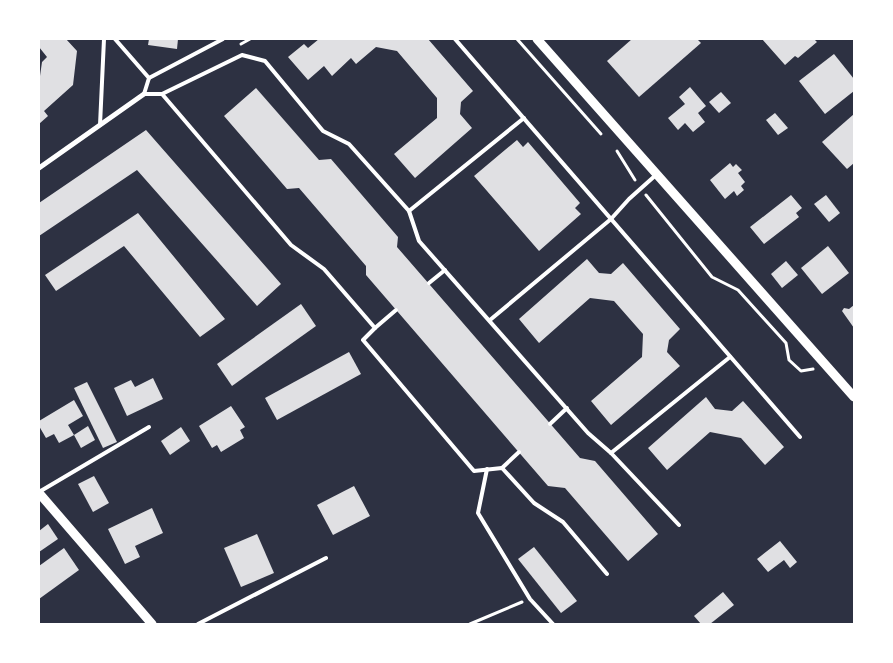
<svg xmlns="http://www.w3.org/2000/svg" width="893" height="663" font-family="'Golos Text',sans-serif">
<style>
.building{fill:#e0e0e3}
.lines{fill:none;stroke-linecap:round;stroke-linejoin:round}
.path{stroke:#fff;stroke-width:3}
.service{stroke:#fff;stroke-width:4}
.minor{stroke:#fff;stroke-width:5}
.tertiary{stroke:#fff;stroke-width:9}
</style>
<rect width="100%" height="100%" fill="#2d3142"/>
<g class="building">
<polygon points="39,39 66,39 77,51 73,85 44,111 48,116 39,124 39,83 42,62 47,57 39,47"/>
<polygon points="149,39 178,39 177,49 148,45"/>
<polygon points="319,39 428,39 473,91 461,102 460,114 472,128 415,178 394,154 437,118 437,98 397,51 376,47 356,64 351,58 332,76 324,66 308,80 288,57 304,44 308,48"/>
<polygon points="632,39 697,39 701,43 639,97 607,61"/>
<polygon points="762,39 814,39 817,42 798,58 795,56 785,65"/>
<polygon points="834,54 854,79 854,91 825,114 799,81"/>
<polygon points="690,87 706,106 698,113 705,122 693,132 685,123 678,130 668,118 685,104 679,97"/>
<polygon points="256,88 319,160 331,159 398,237 397,247 580,458 595,461 658,534 628,561 565,488 548,486 366,275 366,266 299,188 287,189 224,116"/>
<polygon points="721,92 731,103 719,113 709,102"/>
<polygon points="775,113 788,128 778,135 766,120"/>
<polygon points="854,114 854,163 847,169 822,142"/>
<polygon points="146,130 281,284 257,306 137,170 39,236 39,203"/>
<polygon points="517,140 523,147 528,142 580,203 575,208 581,214 539,251 474,176"/>
<polygon points="730,163 733,167 736,164 742,170 738,173 745,182 741,186 744,190 737,196 734,191 725,199 710,180"/>
<polygon points="791,195 802,208 796,213 799,217 764,244 750,227"/>
<polygon points="826,195 840,213 829,222 814,204"/>
<polygon points="138,213 225,319 200,337 124,246 56,291 45,275"/>
<polygon points="828,246 849,273 822,294 801,268"/>
<polygon points="587,259 599,273 611,274 623,263 680,329 669,340 667,352 680,366 611,425 591,401 642,357 643,334 614,301 590,298 539,343 519,319"/>
<polygon points="786,261 798,275 782,288 771,274"/>
<polygon points="301,304 316,326 232,386 217,364"/>
<polygon points="854,305 854,328 842,311 844,308 849,309"/>
<polygon points="349,352 361,374 277,420 265,398"/>
<polygon points="153,378 163,399 127,416 114,388 131,380 135,387"/>
<polygon points="87,382 117,442 103,448 74,388"/>
<polygon points="706,397 715,409 732,411 743,401 784,447 765,465 741,438 710,432 667,470 648,448"/>
<polygon points="74,400 83,416 68,425 74,435 59,443 54,434 46,438 39,426 39,421"/>
<polygon points="231,406 245,427 240,430 244,438 221,452 217,445 212,448 199,426"/>
<polygon points="88,426 95,440 81,448 74,435"/>
<polygon points="181,427 190,441 170,455 161,441"/>
<polygon points="94,476 109,503 93,512 78,484"/>
<polygon points="354,486 370,516 333,535 317,505"/>
<polygon points="152,508 163,533 135,546 140,557 125,564 108,529"/>
<polygon points="48,524 58,539 39,552 39,531"/>
<polygon points="257,534 274,573 241,587 224,548"/>
<polygon points="780,541 797,562 790,568 784,560 768,572 757,559"/>
<polygon points="534,547 577,601 561,613 518,559"/>
<polygon points="64,548 79,570 39,599 39,566"/>
<polygon points="723,592 734,605 710,624 701,624 694,616"/>
</g>
<g class="lines">
<g class="path">
<polyline points="517,39 601,134"/>
<polyline points="241,44 250,39"/>
<polyline points="617,151 635,180"/>
<polyline points="646,195 712,277 738,290 786,343 789,360 801,371 813,369"/>
<polyline points="470,624 522,602"/>
</g>
<g class="service">
<polyline points="115,39 149,78 144,94 162,94 242,55 265,61 323,131 349,144 409,211 419,241 588,433 611,453 679,525"/>
<polyline points="455,39 800,437"/>
<polyline points="149,78 223,39"/>
<polyline points="162,94 291,245 324,269 375,328 363,340 474,471 502,468 534,503 563,522 607,574"/>
<polyline points="100,125 104,39"/>
<polyline points="409,211 524,118"/>
<polyline points="429,283 445,270"/>
<polyline points="490,320 611,219 629,199 657,174"/>
<polyline points="375,328 396,310"/>
<polyline points="550,424 567,408"/>
<polyline points="611,453 730,357"/>
<polyline points="502,468 519,452"/>
<polyline points="487,469 478,513 530,599 553,624"/>
<polyline points="39,492 149,427"/>
<polyline points="198,624 326,558"/>
</g>
<polyline class="minor" points="39,168 144,94"/>
<g class="tertiary">
<polyline points="537,39 854,397"/>
<polyline points="39,493 152,624"/>
</g>
</g>
<rect width="893" height="663" fill="none" stroke="#ffffff" stroke-width="80"/>
</svg>
